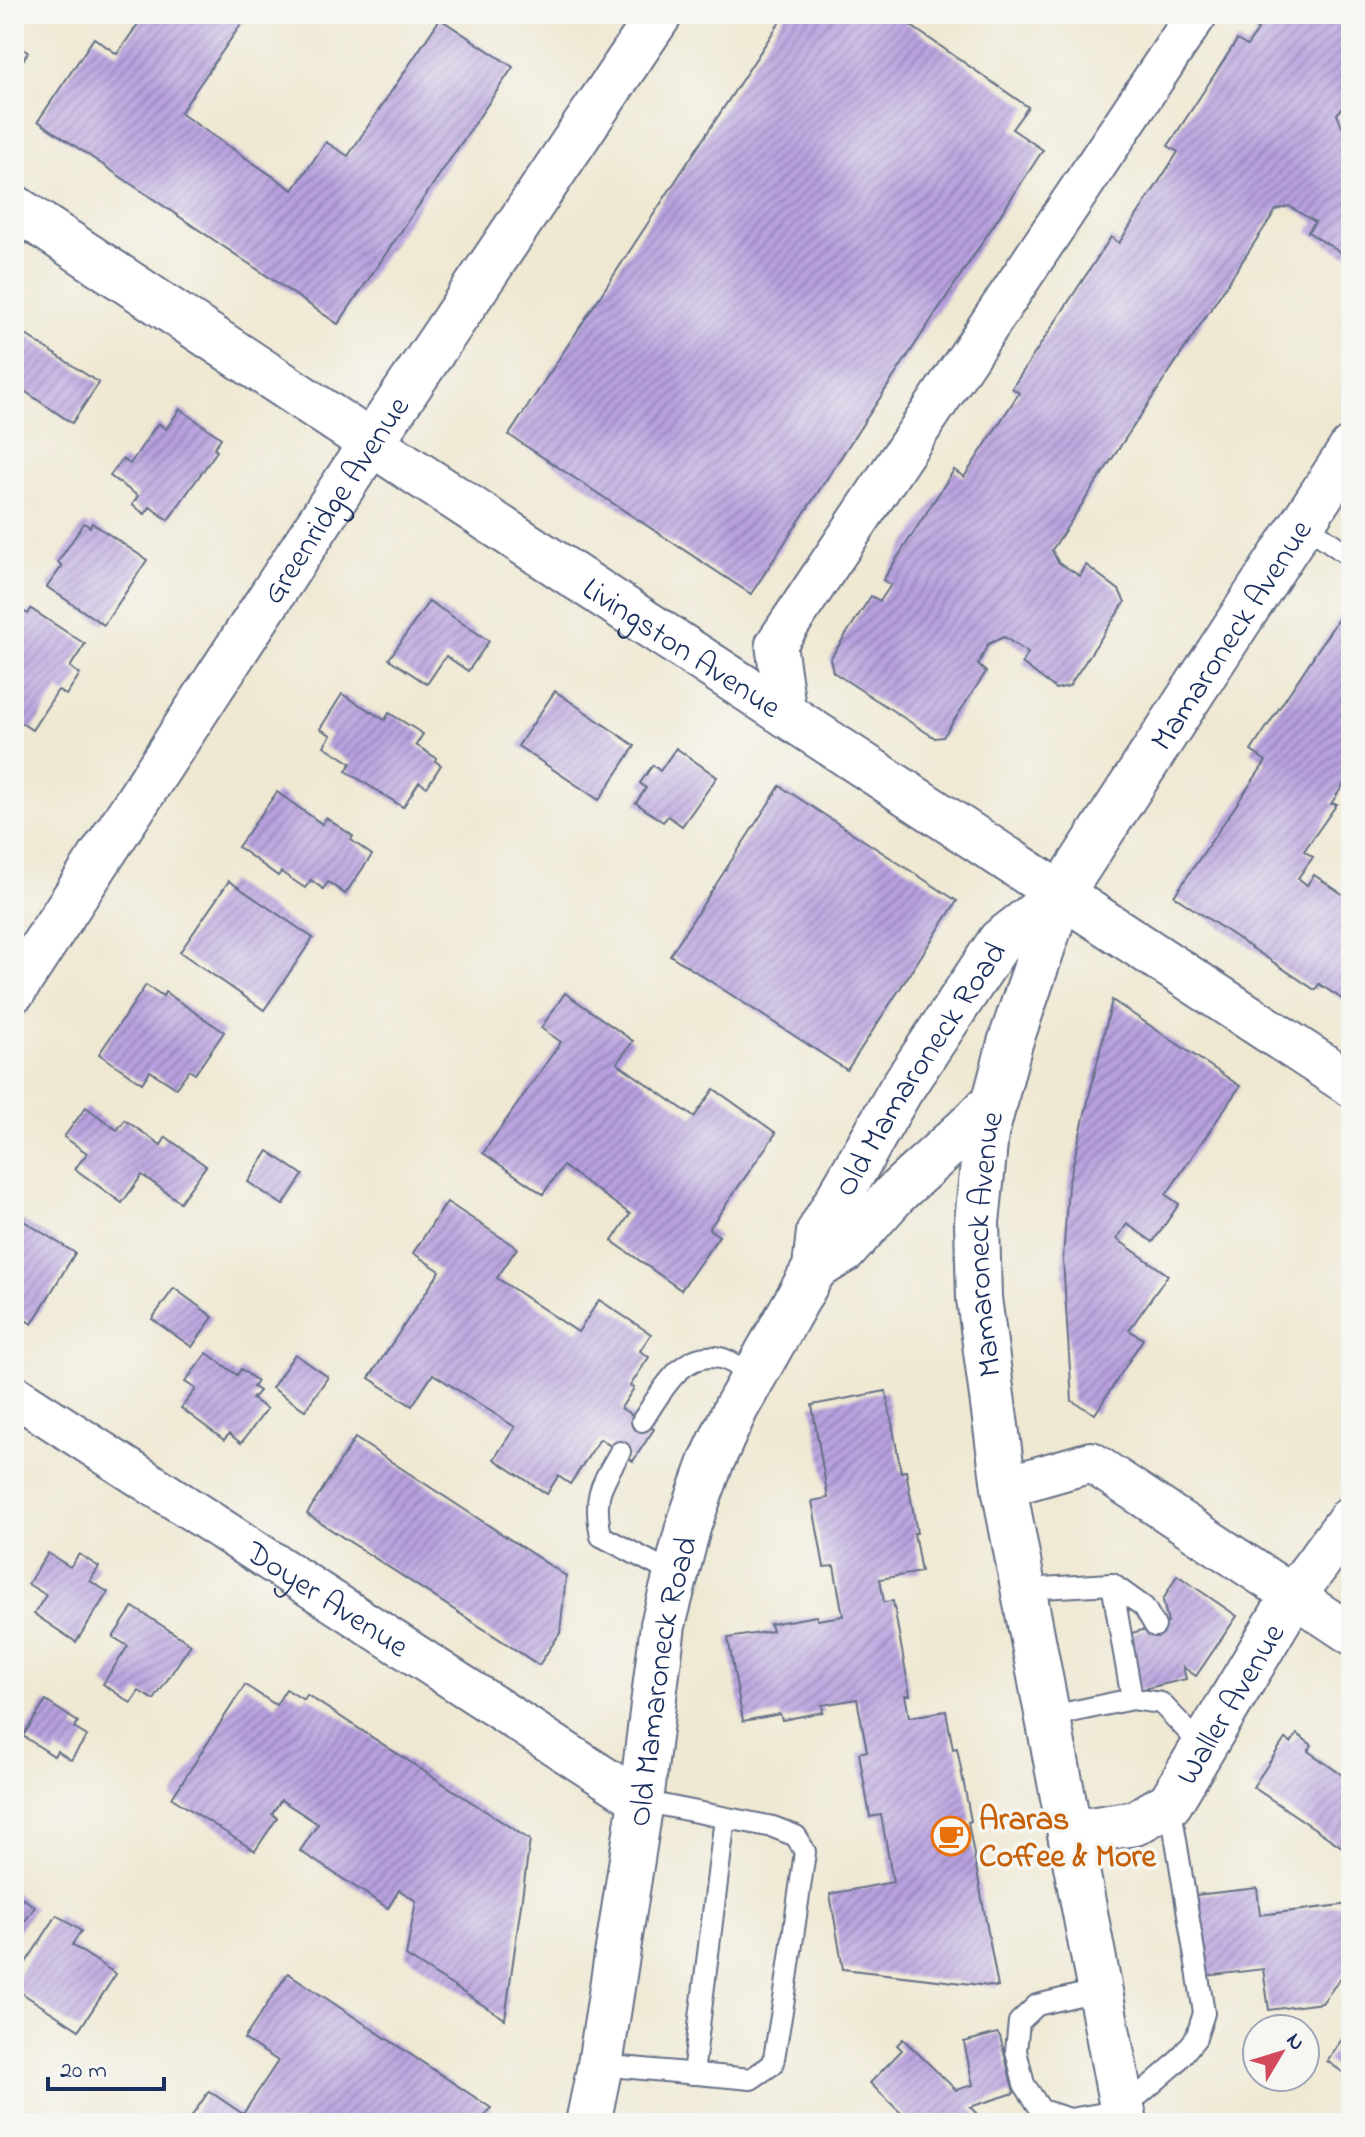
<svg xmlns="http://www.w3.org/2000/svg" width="1365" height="2137" font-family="'Indie Flower',sans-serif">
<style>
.building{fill:url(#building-hatch)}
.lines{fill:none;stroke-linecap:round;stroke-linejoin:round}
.lane-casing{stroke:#657087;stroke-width:24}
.street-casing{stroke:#657087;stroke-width:44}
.secondary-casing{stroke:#657087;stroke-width:48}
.lane{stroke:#fff;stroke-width:20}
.street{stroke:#fff;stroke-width:40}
.secondary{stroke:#fff;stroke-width:44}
.labels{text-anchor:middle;stroke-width:7;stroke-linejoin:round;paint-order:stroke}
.street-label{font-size:32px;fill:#1b2f5e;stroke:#f6f6f2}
.food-label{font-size:32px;font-weight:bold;fill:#c56008;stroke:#f6f6f2;text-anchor:start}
</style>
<defs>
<pattern id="building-hatch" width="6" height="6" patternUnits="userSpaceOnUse" patternTransform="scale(2)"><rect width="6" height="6" fill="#b7a0de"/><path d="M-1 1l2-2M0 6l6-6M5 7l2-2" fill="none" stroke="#9483b7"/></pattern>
</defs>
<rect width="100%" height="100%" fill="#f6f6f2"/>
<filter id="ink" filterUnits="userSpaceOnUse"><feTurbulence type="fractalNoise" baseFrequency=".0125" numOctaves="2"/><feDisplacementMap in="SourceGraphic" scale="16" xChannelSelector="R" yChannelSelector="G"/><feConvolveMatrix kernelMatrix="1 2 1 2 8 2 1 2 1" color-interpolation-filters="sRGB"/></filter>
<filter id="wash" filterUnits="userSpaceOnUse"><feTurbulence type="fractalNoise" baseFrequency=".006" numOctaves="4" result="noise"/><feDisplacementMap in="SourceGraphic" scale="32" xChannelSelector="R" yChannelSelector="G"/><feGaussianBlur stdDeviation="1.8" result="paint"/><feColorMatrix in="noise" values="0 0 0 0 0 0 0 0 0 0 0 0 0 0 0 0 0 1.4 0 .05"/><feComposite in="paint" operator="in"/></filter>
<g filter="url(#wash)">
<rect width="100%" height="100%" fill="#efe8d2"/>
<g id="blocks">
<g class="building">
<polygon points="145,14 248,14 180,113 293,190 326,142 348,156 440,19 513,67 338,324 38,121 94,38 117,54"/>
<polygon points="785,14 894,14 1028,107 1012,129 1043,150 751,594 509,435"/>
<polygon points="1254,14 1351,14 1351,98 1337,114 1343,129 1351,134 1351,254 1343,254 1308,232 1315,222 1289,206 1276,210 1052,550 1058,562 1080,576 1086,565 1119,590 1125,602 1069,686 1056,689 1022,663 1028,653 1004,637 988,644 978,665 986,672 943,737 935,738 833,672 830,659 871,596 880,601 891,585 883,580 954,470 964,477 1019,393 1012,388 1111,237 1119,243 1178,152 1168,146 1237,40 1247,46 1258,30 1248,24"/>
<polygon points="14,44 28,52 14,74"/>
<polygon points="14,333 20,337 23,333 99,383 72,423 14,384"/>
<polygon points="180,409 221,438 214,448 217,451 168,520 150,507 145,514 132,505 138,496 110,476 122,459 130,464 158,423 166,429"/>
<polygon points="84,523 90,527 92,523 147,560 104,625 47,587 62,566 58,562"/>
<polygon points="429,601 489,641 468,671 446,656 427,684 389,659"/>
<polygon points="1348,604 1351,606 1351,773 1331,804 1337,804 1304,851 1313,857 1298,878 1307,885 1314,875 1351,900 1351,1005 1319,984 1315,990 1174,896 1266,761 1251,751"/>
<polygon points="18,608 28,614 31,609 85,644 70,667 80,674 66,695 58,690 32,730 14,718 14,614"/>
<polygon points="555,691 635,746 599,800 518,746"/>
<polygon points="342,694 385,720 389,713 423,734 416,745 436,758 435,761 441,765 427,787 419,782 403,807 346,771 351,763 324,746 331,735 320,729"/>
<polygon points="676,748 717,777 682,826 668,816 663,822 636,803 646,788 640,783 653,765 660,771"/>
<polygon points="780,786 957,901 847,1070 670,955"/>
<polygon points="277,792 322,824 326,818 353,836 351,840 372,855 345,894 328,882 323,889 311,880 305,888 281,872 278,876 238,847"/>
<polygon points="229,881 313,938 264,1010 180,952"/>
<polygon points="146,985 163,996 165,992 224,1032 195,1074 189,1070 176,1088 150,1071 142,1083 99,1054"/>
<polygon points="565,993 633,1041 617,1063 694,1117 714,1089 776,1133 709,1229 719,1236 681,1290 612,1241 630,1214 563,1166 543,1194 483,1153 561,1042 541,1028"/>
<polygon points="1112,1000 1240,1086 1166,1195 1179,1204 1153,1242 1127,1224 1117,1239 1168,1275 1129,1330 1143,1339 1095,1414 1072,1401 1063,1260 1068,1185"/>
<polygon points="86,1107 117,1130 125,1120 161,1145 166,1137 206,1166 180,1202 142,1175 122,1203 75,1169 87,1153 64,1137"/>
<polygon points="268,1151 303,1175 283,1205 248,1182"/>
<polygon points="447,1202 517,1248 497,1278 578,1332 599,1300 651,1334 640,1351 649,1357 630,1386 634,1388 621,1408 654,1429 633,1461 600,1439 570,1484 558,1476 547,1494 494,1459 515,1427 433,1374 412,1406 369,1378 440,1271 413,1253"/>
<polygon points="14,1215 75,1253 32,1324 14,1313"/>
<polygon points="174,1288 213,1317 192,1347 152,1319"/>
<polygon points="207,1353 237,1375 241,1369 257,1381 253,1387 259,1391 252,1399 267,1409 241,1443 229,1434 224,1440 181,1408 196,1389 185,1382"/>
<polygon points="295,1354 328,1377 305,1410 272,1388"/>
<polygon points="886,1391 901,1472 906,1471 917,1533 914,1533 921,1572 880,1579 884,1602 893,1601 910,1695 905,1695 909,1717 946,1711 953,1749 957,1748 971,1821 968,1822 998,1987 843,1969 830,1894 893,1882 881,1815 870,1817 859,1753 867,1751 857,1699 822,1705 823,1712 782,1720 780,1714 743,1721 728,1638 772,1631 770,1624 817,1616 817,1620 843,1616 834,1566 824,1567 812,1501 828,1498 812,1405"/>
<polygon points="355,1438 566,1576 560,1633 539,1665 307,1514"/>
<polygon points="48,1553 70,1567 79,1554 99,1567 90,1581 108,1592 76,1642 34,1614 46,1595 28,1584"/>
<polygon points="1177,1575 1237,1616 1196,1676 1183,1667 1186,1679 1139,1690 1128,1634 1168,1623 1163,1600"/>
<polygon points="133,1607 191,1644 154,1700 139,1691 131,1703 103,1684 128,1646 113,1637"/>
<polygon points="245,1685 276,1705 286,1689 304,1700 307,1695 530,1840 505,2019 406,1956 416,1901 399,1890 388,1908 300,1851 318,1824 281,1800 272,1814 277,1818 255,1851 172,1798"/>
<polygon points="46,1701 78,1722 74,1728 87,1736 71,1760 57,1751 54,1756 23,1736"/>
<polygon points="1297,1734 1312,1745 1308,1751 1345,1777 1351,1767 1351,1853 1253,1787 1285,1739 1291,1743"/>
<polygon points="1257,1888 1260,1915 1351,1904 1351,1964 1322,2003 1269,2010 1263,1969 1206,1976 1196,1895"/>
<polygon points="14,1892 35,1907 14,1937"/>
<polygon points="57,1915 81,1931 72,1945 116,1974 79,2030 14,1988 14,1981"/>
<polygon points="288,1973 491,2108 480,2123 187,2123 209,2091 243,2114 278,2061 244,2039"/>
<polygon points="1351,2026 1351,2078 1327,2061"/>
<polygon points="997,2033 1000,2036 1014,2093 970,2107 981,2118 976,2123 911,2123 870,2083 902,2050 897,2045 903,2039 956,2090 973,2085 964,2042"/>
</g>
</g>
</g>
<g filter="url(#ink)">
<use href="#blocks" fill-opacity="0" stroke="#657087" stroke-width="2"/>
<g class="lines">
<g class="lane-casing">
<g id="lane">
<polyline points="1303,523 1351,557"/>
<path d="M642 1421C660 1395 681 1349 720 1358 731 1360 743 1370 754 1375"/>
<path d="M620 1452C600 1487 593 1495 601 1536L676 1575"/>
<polyline points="1024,1589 1112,1584 1144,1607 1155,1626"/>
<polyline points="1132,1699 1161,1703 1204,1748"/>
<polyline points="1047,1717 1132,1699 1112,1584"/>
<polyline points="1100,1990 1037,2005 1019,2022 1016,2051 1024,2084 1041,2110 1070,2119 1122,2110 1175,2064 1196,2038 1204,2013 1170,1803"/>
<polyline points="600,2065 751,2079 773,2064 785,1993 805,1852 796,1836 773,1827 641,1801"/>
<polyline points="693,2074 725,1818"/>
</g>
</g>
<g class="street-casing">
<g id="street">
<polyline points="786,715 776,644 1197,14"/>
<path id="s1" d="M14 1395 641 1801"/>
<polyline points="1004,1487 1091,1462 1351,1634"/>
</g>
</g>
<g class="secondary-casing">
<g id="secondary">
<path id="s2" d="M14 207 371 443 1351 1084"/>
<path id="s3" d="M14 990 371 443 660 14"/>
<polyline points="815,1268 844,1251 896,1193 976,1120 996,1099"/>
<path id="s4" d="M1070 1833 1135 1823 1170 1803 1293 1596 1351 1518"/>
<path id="s5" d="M588 2123 600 2065 641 1801 663 1625 689 1524 711 1463 736 1408 815 1268 819 1232 900 1091 1000 941 1061 894"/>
<path id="s6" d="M1125 2123 1004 1487 979 1298 977 1222 986 1134 1010 1043 1061 894 1351 449"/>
</g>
</g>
<use href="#lane" class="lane"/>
<use href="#street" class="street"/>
<use href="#secondary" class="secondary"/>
</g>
</g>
<defs>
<g id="cafe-ring" transform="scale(2)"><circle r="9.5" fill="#f6f6f2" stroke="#e8710a" stroke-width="1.5"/><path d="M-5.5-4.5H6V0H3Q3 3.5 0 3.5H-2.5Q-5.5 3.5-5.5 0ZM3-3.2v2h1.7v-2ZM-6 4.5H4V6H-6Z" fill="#e8710a"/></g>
</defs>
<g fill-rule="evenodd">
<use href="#cafe-ring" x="951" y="1836"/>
</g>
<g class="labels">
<g class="street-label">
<text dy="11" stroke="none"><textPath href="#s3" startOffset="586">Greenridge Avenue</textPath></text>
<text dy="11" stroke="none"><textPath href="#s6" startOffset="1564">Mamaroneck Avenue</textPath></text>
<text dy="11" stroke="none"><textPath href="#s2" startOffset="800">Livingston Avenue</textPath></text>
<text dy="11" stroke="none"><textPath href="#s5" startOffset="1122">Old Mamaroneck Road</textPath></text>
<text dy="11" stroke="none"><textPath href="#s6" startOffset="892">Mamaroneck Avenue</textPath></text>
<text dy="11" stroke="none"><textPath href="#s1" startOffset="374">Doyer Avenue</textPath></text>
<text dy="11" stroke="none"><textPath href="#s5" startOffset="448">Old Mamaroneck Road</textPath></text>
<text dy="11" stroke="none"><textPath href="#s4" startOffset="222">Waller Avenue</textPath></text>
</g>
<g class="food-label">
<text x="979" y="1829">Araras<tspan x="979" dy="37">Coffee &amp; More</tspan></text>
</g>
</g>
<rect width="1365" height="2137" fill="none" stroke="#f6f6f2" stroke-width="48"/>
<g transform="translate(1281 2053) rotate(52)"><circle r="38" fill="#f6f6f2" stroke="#9ea6b7" stroke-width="2"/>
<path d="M0-6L14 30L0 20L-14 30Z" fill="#d1495b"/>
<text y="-12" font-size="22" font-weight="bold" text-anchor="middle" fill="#1b2f5e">N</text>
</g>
<path d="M48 2077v12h116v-12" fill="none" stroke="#1b2f5e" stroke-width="4"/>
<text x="60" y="2077" font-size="24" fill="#1b2f5e" stroke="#f6f6f2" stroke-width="6" paint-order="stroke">20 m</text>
</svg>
